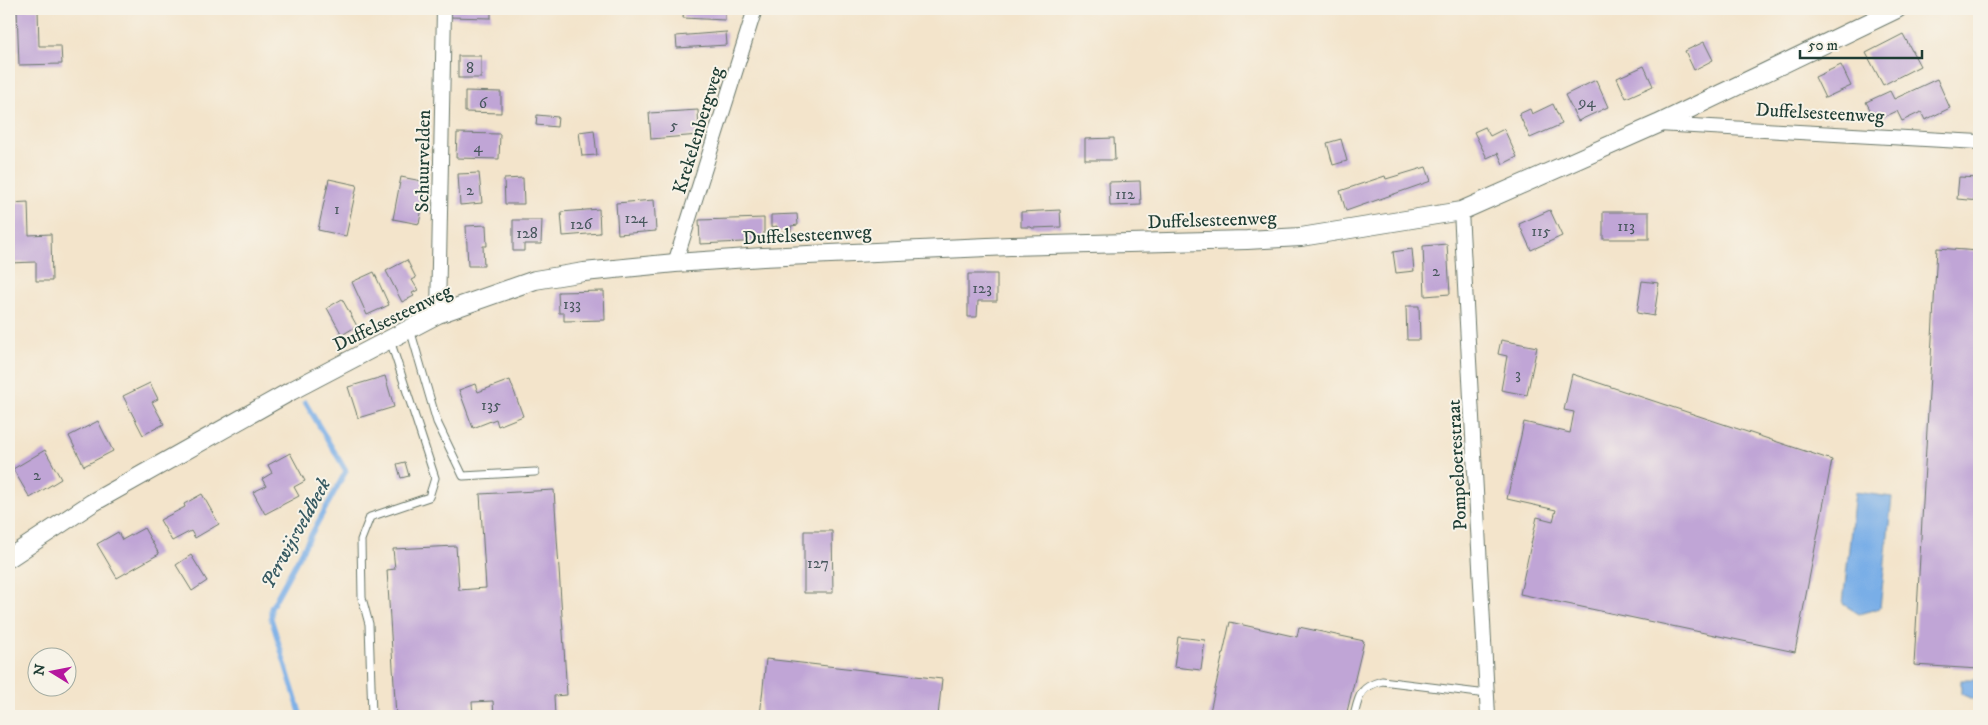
<svg xmlns="http://www.w3.org/2000/svg" width="1988" height="725" font-family="'IM FELL DW Pica',serif">
<style>
.water{fill:#79aee7;stroke:#4c768e}
.lines{fill:none;stroke-linecap:round;stroke-linejoin:round}
.stream{stroke:#79aee7;stroke-width:5}
.building{fill:#c0a5d6}
.service-casing{stroke:#697769;stroke-width:9}
.minor-casing{stroke:#697769;stroke-width:16}
.tertiary-casing{stroke:#697769;stroke-width:20}
.service{stroke:#fff;stroke-width:7}
.minor{stroke:#fff;stroke-width:14}
.tertiary{stroke:#fff;stroke-width:18}
.labels{text-anchor:middle;stroke-width:4;stroke-linejoin:round;paint-order:stroke}
.number-label{font-size:16px;fill:#47575c}
.street-label{font-size:19px;fill:#1f3d34;stroke:#f7f3e8}
.water-label{font-size:20px;font-style:italic;fill:#365961;stroke:#f7f3e8}
</style>
<rect width="100%" height="100%" fill="#f7f3e8"/>
<filter id="ink" filterUnits="userSpaceOnUse"><feTurbulence type="fractalNoise" baseFrequency=".02" numOctaves="2"/><feDisplacementMap in="SourceGraphic" scale="10" xChannelSelector="R" yChannelSelector="G"/><feConvolveMatrix kernelMatrix="1 2 1 2 8 2 1 2 1" color-interpolation-filters="sRGB"/></filter>
<filter id="wash" filterUnits="userSpaceOnUse"><feTurbulence type="fractalNoise" baseFrequency=".0096" numOctaves="4" result="noise"/><feDisplacementMap in="SourceGraphic" scale="20" xChannelSelector="R" yChannelSelector="G"/><feGaussianBlur stdDeviation="1.12" result="paint"/><feColorMatrix in="noise" values="0 0 0 0 0 0 0 0 0 0 0 0 0 0 0 0 0 1.4 0 .05"/><feComposite in="paint" operator="in"/></filter>
<g filter="url(#wash)">
<rect width="100%" height="100%" fill="#f3e4cb"/>
<g class="water">
<polygon points="1855,492 1892,497 1880,608 1859,614 1843,604"/>
<polygon points="1961,680 1979,680 1979,702 1961,694"/>
</g>
<g class="lines">
<polyline class="stream" points="301,716 271,618 271,608 346,471 305,402"/>
</g>
<g id="blocks">
<g class="building">
<polygon points="17,9 38,9 39,46 61,46 62,64 19,65"/>
<polygon points="449,9 491,9 491,18 449,17"/>
<polygon points="684,9 725,9 725,20 683,18"/>
<polygon points="726,32 727,45 677,48 676,36"/>
<polygon points="1903,34 1920,66 1883,85 1866,53"/>
<polygon points="1704,42 1713,60 1694,70 1685,51"/>
<rect x="458" y="56" width="23" height="22"/>
<polygon points="1841,65 1851,86 1825,98 1815,77"/>
<polygon points="1644,66 1653,86 1626,98 1617,78"/>
<polygon points="1937,79 1950,108 1925,120 1921,112 1902,121 1897,111 1876,121 1866,102 1890,91 1894,99"/>
<polygon points="1596,80 1608,107 1578,121 1565,95"/>
<polygon points="465,91 501,92 501,113 465,112"/>
<polygon points="1553,104 1562,124 1530,138 1519,114 1530,109 1532,114"/>
<polygon points="698,110 699,135 651,139 649,113"/>
<polygon points="537,115 558,117 557,127 536,125"/>
<polygon points="1485,127 1490,136 1504,129 1517,157 1503,164 1498,153 1487,158 1474,132"/>
<polygon points="594,130 597,155 582,156 579,132"/>
<polygon points="457,133 500,134 499,159 456,158"/>
<polygon points="1114,138 1115,160 1085,160 1085,139"/>
<polygon points="1341,139 1347,161 1333,165 1327,143"/>
<polygon points="1426,167 1431,181 1346,211 1340,191 1385,176 1386,179"/>
<polygon points="479,173 482,203 460,205 458,174"/>
<polygon points="401,177 427,182 419,224 393,219"/>
<polygon points="1959,177 1979,178 1979,201 1957,199"/>
<polygon points="523,178 524,204 505,204 504,179"/>
<polygon points="329,179 357,185 346,236 318,230"/>
<polygon points="1140,181 1141,205 1110,206 1109,182"/>
<polygon points="654,200 656,231 618,234 616,203"/>
<polygon points="28,202 29,235 51,234 52,281 36,281 36,262 9,263 9,203"/>
<polygon points="599,209 600,233 563,236 561,212"/>
<polygon points="1060,210 1061,227 1032,228 1031,227 1021,227 1021,212"/>
<polygon points="1550,210 1562,236 1531,250 1519,224"/>
<rect x="1603" y="212" width="46" height="27"/>
<polygon points="797,214 798,225 791,226 791,232 777,232 777,226 771,227 771,215"/>
<polygon points="764,218 764,241 700,244 699,220"/>
<polygon points="513,220 542,220 541,244 524,244 524,251 513,251"/>
<polygon points="486,225 487,246 483,246 484,266 468,266 466,226"/>
<polygon points="1447,244 1450,294 1425,296 1423,246"/>
<polygon points="1937,248 1979,251 1979,669 1914,665"/>
<polygon points="1412,249 1414,271 1396,273 1393,252"/>
<polygon points="407,260 416,278 412,280 418,290 412,293 414,296 402,302 386,271"/>
<polygon points="374,272 389,305 367,315 352,282"/>
<polygon points="968,274 997,274 997,301 978,301 977,317 968,317"/>
<polygon points="1642,281 1659,283 1654,316 1637,313"/>
<polygon points="604,291 605,320 564,321 564,313 559,313 558,292"/>
<polygon points="342,299 357,326 342,335 327,308"/>
<polygon points="1406,306 1419,306 1420,340 1407,340"/>
<polygon points="1501,340 1537,347 1527,395 1501,390 1507,356 1498,354"/>
<polygon points="1572,374 1832,460 1795,652 1520,594 1537,517 1553,521 1556,510 1507,499 1524,422 1570,433 1574,412 1564,410"/>
<polygon points="385,376 394,407 358,418 348,387"/>
<polygon points="510,380 523,416 498,426 496,419 473,428 459,390 475,384 478,392"/>
<polygon points="150,383 158,399 152,402 164,424 143,435 123,396"/>
<polygon points="98,421 113,451 84,466 69,436"/>
<polygon points="45,450 61,479 30,498 13,469"/>
<polygon points="290,453 305,481 294,487 299,496 265,514 253,492 266,486 262,479 272,473 268,465"/>
<polygon points="405,462 409,476 401,478 397,464"/>
<polygon points="554,490 567,695 554,696 555,716 494,716 493,701 472,702 473,716 396,716 387,570 395,569 393,549 456,546 459,590 486,588 480,494"/>
<polygon points="202,494 219,524 195,538 191,531 172,541 160,520 185,507 184,504"/>
<polygon points="144,528 159,554 117,578 97,544 118,532 122,540"/>
<polygon points="804,531 832,531 833,593 804,593"/>
<polygon points="191,555 207,581 192,591 176,565"/>
<polygon points="1230,622 1297,637 1299,627 1364,641 1346,716 1209,716"/>
<polygon points="1178,637 1205,640 1201,670 1174,667"/>
<polygon points="766,659 942,679 938,716 760,716"/>
</g>
</g>
</g>
<g filter="url(#ink)">
<use href="#blocks" fill-opacity="0" stroke="#697769" stroke-width="1"/>
<g class="lines">
<g class="service-casing">
<g id="service">
<polyline points="410,329 437,422 463,476 535,472"/>
<polyline points="372,716 369,624 362,598 361,540 370,517 429,497 435,478 390,340"/>
<path d="M1354 716C1359 696 1359 687 1382 681L1487 694"/>
</g>
</g>
<g class="minor-casing">
<g id="minor">
<polyline points="1658,124 1979,142"/>
<polyline points="1461,211 1488,716"/>
<polyline points="675,263 755,9"/>
<polyline points="438,314 444,9"/>
</g>
</g>
<g class="tertiary-casing">
<polyline id="tertiary" points="9,558 92,503 291,391 438,314 535,280 584,272 675,263 763,257 1010,246 1247,240 1301,237 1461,211 1658,124 1897,9"/>
</g>
<use href="#service" class="service"/>
<use href="#minor" class="minor"/>
<use href="#tertiary" class="tertiary"/>
</g>
</g>
<g class="labels">
<g class="number-label">
<text x="470" y="73">8</text>
<text x="1587" y="107">94</text>
<text x="483" y="108">6</text>
<text x="674" y="130">5</text>
<text x="478" y="152">4</text>
<text x="470" y="195">2</text>
<text x="1125" y="199">112</text>
<text x="337" y="214">1</text>
<text x="636" y="223">124</text>
<text x="581" y="229">126</text>
<text x="1626" y="231">113</text>
<text x="1541" y="236">115</text>
<text x="527" y="238">128</text>
<text x="1436" y="276">2</text>
<text x="982" y="293">123</text>
<text x="572" y="309">133</text>
<text x="1518" y="379">3</text>
<text x="491" y="410">135</text>
<text x="37" y="480">2</text>
<text x="818" y="568">127</text>
</g>
<g class="street-label">
<text transform="translate(1820 112) rotate(3)" y="7">Duffelsesteenweg</text>
<text transform="translate(697 130) rotate(-73)" y="7">Krekelenbergweg</text>
<text transform="translate(422 161) rotate(-89)" y="7">Schuurvelden</text>
<text transform="translate(1212 219) rotate(-2)" y="7">Duffelsesteenweg</text>
<text transform="translate(807 234) rotate(-3)" y="7">Duffelsesteenweg</text>
<text transform="translate(392 317) rotate(-26)" y="7">Duffelsesteenweg</text>
<text transform="translate(1456 465) rotate(-93)" y="7">Pompeloerestraat</text>
</g>
<g class="water-label">
<text transform="translate(295 533) rotate(-61)" y="7">Perwijsveldbeek</text>
</g>
</g>
<rect width="1988" height="725" fill="none" stroke="#f7f3e8" stroke-width="30"/>
<g transform="translate(52 672) rotate(280)"><circle r="24" fill="#f7f3e8" stroke="#a1aaa0"/>
<path d="M0-4L9 19L0 12L-9 19Z" fill="#b5179e"/>
<text y="-8" font-size="14" font-weight="bold" text-anchor="middle" fill="#1f3d34">N</text>
</g>
<path d="M1800 50v8h122v-8" fill="none" stroke="#1f3d34" stroke-width="2.5"/>
<text x="1808" y="50" font-size="15" fill="#1f3d34" stroke="#f7f3e8" stroke-width="4" paint-order="stroke">50 m</text>
</svg>
